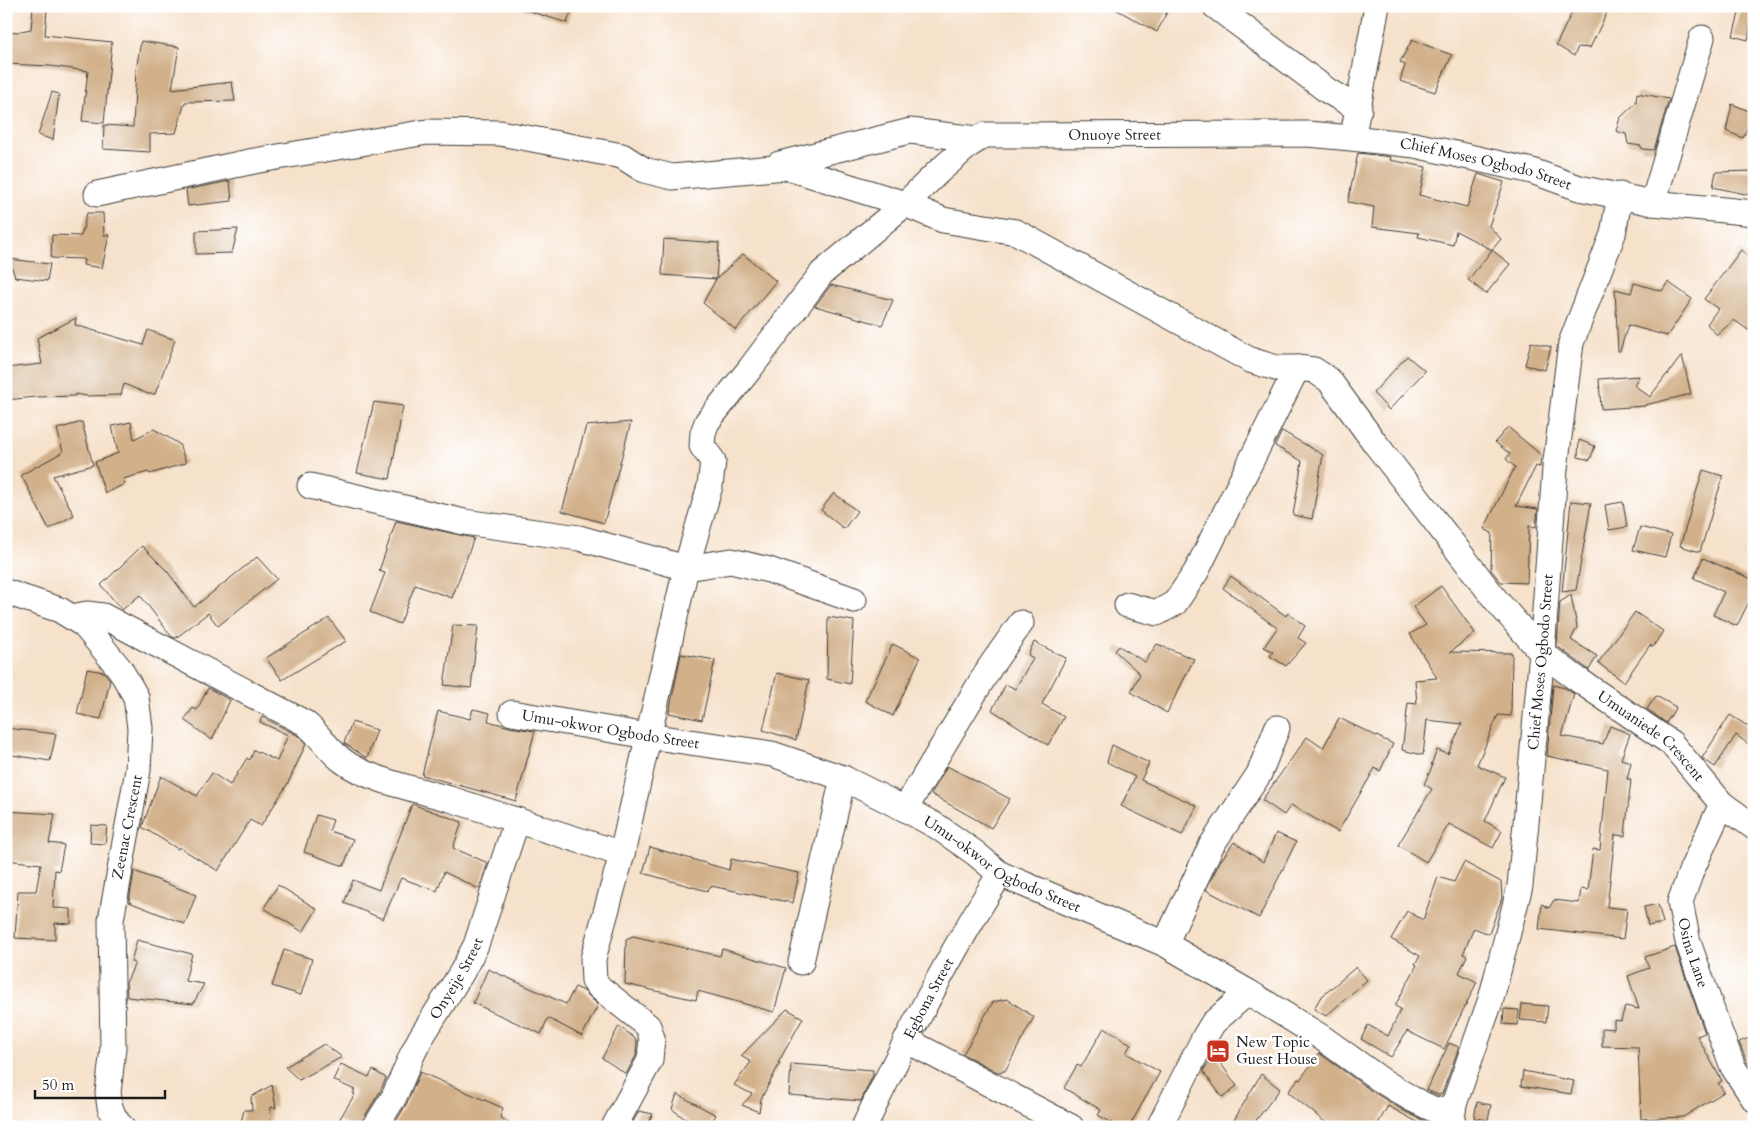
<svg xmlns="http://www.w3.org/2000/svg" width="1760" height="1133" font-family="Cardo,serif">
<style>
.building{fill:#d2b08a}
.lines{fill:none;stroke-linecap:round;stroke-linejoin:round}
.minor-casing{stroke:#3d3a36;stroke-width:27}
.minor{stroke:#fff;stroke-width:25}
.labels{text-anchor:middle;stroke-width:5;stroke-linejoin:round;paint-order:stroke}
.street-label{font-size:15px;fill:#1c1c1c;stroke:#fff}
.poi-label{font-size:15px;fill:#1c1c1c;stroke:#fff;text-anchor:start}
</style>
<rect width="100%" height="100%" fill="#fff"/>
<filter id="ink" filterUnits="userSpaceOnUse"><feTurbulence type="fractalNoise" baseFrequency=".02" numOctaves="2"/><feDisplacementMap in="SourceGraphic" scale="10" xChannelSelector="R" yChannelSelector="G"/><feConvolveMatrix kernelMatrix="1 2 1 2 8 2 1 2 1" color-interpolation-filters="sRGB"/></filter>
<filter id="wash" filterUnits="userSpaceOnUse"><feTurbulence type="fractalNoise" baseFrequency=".0096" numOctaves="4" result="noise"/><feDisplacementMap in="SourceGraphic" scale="20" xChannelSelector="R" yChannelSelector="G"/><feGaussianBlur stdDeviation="1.12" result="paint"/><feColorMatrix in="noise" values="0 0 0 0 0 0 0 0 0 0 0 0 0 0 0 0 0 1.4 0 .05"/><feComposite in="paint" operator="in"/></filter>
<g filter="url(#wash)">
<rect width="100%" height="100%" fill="#f6e1ca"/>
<g id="blocks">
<g class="building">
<polygon points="524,6 573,6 567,23 523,9"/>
<polygon points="1110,6 1170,6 1157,32"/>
<polygon points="1575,6 1610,6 1590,48 1578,47 1574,56 1556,45"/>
<polygon points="1741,6 1754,6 1748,40 1733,36"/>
<polygon points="33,8 47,9 45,35 112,42 104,123 82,121 88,71 50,66 6,64 6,34 31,29"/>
<polygon points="1412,40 1452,55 1435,92 1400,81 1405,65 1400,62"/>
<polygon points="141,41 179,47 172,89 232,82 235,101 185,102 176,133 150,134 150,152 103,149 104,125 133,127 136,70"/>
<polygon points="52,92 59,94 53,140 38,135"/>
<polygon points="1637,93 1669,99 1654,150 1642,149 1641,146 1628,144 1626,134 1616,131 1620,118 1636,103"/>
<polygon points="1732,104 1754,113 1743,138 1726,131"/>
<polygon points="1358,153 1391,157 1390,160 1426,167 1419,195 1467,207 1478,174 1504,182 1489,226 1501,239 1492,250 1456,231 1453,245 1418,237 1419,233 1372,227 1374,207 1348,202"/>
<polygon points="1754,171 1754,196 1713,187 1716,172"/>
<polygon points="230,181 232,201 188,206 186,190"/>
<polygon points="87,213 103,213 104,235 109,235 102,268 83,265 84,259 51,258 52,235 81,236"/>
<polygon points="238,229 232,253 196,254 196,231"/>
<polygon points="664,239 719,243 716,279 662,275"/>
<polygon points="1492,250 1510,264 1486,294 1468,280"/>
<polygon points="1741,250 1754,260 1754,334 1734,320 1717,335 1707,324 1718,309 1704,299"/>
<polygon points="743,254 776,281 736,330 703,303 716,279"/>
<polygon points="9,259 50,264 47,281 15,277"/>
<polygon points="1668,282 1692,299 1667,336 1628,325 1620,351 1618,351 1615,289 1631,293 1634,283 1662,291"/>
<polygon points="831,285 893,300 882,325 815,306"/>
<polygon points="76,318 75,325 143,345 148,330 175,340 155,394 148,394 124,384 121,395 87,396 75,394 75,396 36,397 6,400 6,368 42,364 37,338"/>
<polygon points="1531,342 1551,347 1545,370 1525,365"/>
<polygon points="1682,355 1691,394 1645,405 1645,406 1601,409 1599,379 1639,376 1634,385 1650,397 1667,374 1669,374 1668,374"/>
<polygon points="1407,356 1425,371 1389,410 1373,393"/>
<polygon points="374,402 403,406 390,479 357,473"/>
<polygon points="82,422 93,465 53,476 74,515 49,529 21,475 63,452 57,429"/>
<polygon points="131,422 134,439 154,429 179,444 186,463 150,474 148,472 123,479 125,484 105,493 95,462 118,453 112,426"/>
<polygon points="631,422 604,523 562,511 586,426"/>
<polygon points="1508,427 1541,455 1540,467 1536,466 1516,506 1538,509 1536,527 1529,526 1527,583 1501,582 1491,570 1492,533 1484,529 1515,467 1506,459 1510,454 1495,442"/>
<polygon points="1282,431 1323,455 1312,519 1293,515 1302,461 1275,446"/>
<polygon points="1579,440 1595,446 1590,460 1578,457"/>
<polygon points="1703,470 1723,476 1700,552 1680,546"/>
<polygon points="834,493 857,511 844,529 821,510"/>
<polygon points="1571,501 1591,503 1576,590 1562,592"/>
<polygon points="1623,502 1627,527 1609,530 1605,505"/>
<polygon points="396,521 474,538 452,598 415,585 400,624 370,612 385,573 379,571"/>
<polygon points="1640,527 1671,535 1665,557 1633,550"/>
<polygon points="142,546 167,571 194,607 257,557 277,579 218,626 208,613 176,638 172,637 140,595 122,610 101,585"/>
<polygon points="1703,558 1754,580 1754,591 1737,626 1713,615 1724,592 1694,578"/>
<polygon points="1231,576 1286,616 1288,613 1305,626 1298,638 1306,643 1286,666 1270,656 1273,652 1264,647 1277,628 1223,588"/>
<polygon points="1441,586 1475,633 1450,652 1512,653 1511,716 1498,715 1477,765 1505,777 1485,821 1502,831 1493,848 1449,824 1426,862 1398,845 1432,789 1424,784 1433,765 1431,765 1437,750 1448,754 1462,724 1427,720 1423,755 1402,750 1408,703 1417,704 1415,680 1437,678 1410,634 1426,625 1413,607"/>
<polygon points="1571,595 1577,627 1571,640 1597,656 1589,670 1557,646 1560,602"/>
<polygon points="1635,612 1663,631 1653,647 1650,645 1624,682 1598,663"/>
<polygon points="828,617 854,621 850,684 827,679"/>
<polygon points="329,618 346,641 282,680 266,658"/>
<polygon points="453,625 478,626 471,688 444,685"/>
<polygon points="1034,642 1066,658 1042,704 1064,717 1048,745 992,710 1006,684 1015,689 1033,658 1028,655"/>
<polygon points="893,644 920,658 893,716 865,701"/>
<polygon points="1157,644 1194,659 1167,713 1131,692 1140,674 1115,651 1119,646 1145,662"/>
<polygon points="681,654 715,660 702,720 669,713"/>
<polygon points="87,669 104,672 110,680 101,719 77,714"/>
<polygon points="777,673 809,680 796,740 763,730"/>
<polygon points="1553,685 1565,688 1574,694 1562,736 1603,744 1610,726 1630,734 1621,759 1631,762 1627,779 1631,779 1625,836 1615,835 1607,907 1627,909 1623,939 1539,929 1542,904 1549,908 1554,900 1579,903 1581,889 1588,890 1593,849 1600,850 1608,769 1547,756"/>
<polygon points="208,688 230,700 212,740 184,720 193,708 197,710"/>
<polygon points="1656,696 1676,707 1666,723 1647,709"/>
<polygon points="473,709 490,713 488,721 510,727 535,731 516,801 422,775 438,711 470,719"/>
<polygon points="1730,715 1754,730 1754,748 1736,735 1715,767 1702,758"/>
<polygon points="262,717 297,735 306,744 288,783 261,826 250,820 218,871 179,847 178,849 142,827 161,776 197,796 212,773 230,785 247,758 250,760 254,750 277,761 288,735 260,722"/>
<polygon points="1339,718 1393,744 1380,771 1375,768 1338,832 1291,805 1284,815 1262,800 1307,737 1323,748"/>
<polygon points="352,722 377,730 367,758 344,743"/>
<polygon points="6,728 56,734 50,761 6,754"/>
<polygon points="1112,745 1149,763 1141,780 1197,806 1182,835 1121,806 1135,777 1107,762"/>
<polygon points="947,766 1010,799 991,828 931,794"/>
<polygon points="412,804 462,822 453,848 488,863 479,889 444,872 437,891 401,878 383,919 344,903 353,880 379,890"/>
<polygon points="6,811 55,814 49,843 64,845 59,871 55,870 53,908 71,909 71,924 55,923 55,940 15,938 18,891 36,891 41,864 6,860"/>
<polygon points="316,815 333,820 329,831 353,839 344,866 304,852"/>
<polygon points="91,825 107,826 105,844 90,843"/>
<polygon points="1276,833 1296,842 1259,918 1206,890 1219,863 1234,842 1263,862"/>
<polygon points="650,847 729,870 731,859 799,873 793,903 711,886 707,891 643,873"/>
<polygon points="1464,862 1501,882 1502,898 1489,934 1474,928 1463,954 1467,956 1459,973 1477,982 1444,1049 1407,1031 1391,1057 1361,1039 1368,1025 1388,1036 1401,1009 1395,1006 1417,965 1415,964 1420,956 1391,939 1407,911 1423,920 1438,877 1454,882"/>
<polygon points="134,871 196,895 185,924 129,902"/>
<polygon points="278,885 317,909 303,932 264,908"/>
<polygon points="1658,904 1663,923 1648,926 1644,907"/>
<polygon points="633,936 720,956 722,949 786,968 774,1012 698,991 696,1000 625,984 626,939"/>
<polygon points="137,940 192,954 185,981 204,984 193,1004 127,997 126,983 135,963 131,962"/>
<polygon points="1675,947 1705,1033 1697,1036 1722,1081 1718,1083 1724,1092 1683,1117 1641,1119 1638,1047 1602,1046 1602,1028 1614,1029 1614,1020 1621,1021 1625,1006 1639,1009 1628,976 1649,968 1645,957"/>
<polygon points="284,950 312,959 301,995 272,986"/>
<polygon points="1356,967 1367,980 1326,1016 1314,1009 1320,998"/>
<polygon points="488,969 566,1004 575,987 584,991 598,1005 582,1036 548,1018 541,1034 473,1003"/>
<polygon points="1007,999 1034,1017 1005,1071 997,1072 963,1054 993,1002"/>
<polygon points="1522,1004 1548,1006 1546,1022 1520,1020"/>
<polygon points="787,1009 803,1018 778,1063 780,1063 761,1099 759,1112 742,1105 752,1094 734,1085 751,1062 741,1056"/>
<polygon points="1504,1009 1519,1010 1517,1025 1503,1024"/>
<polygon points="619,1026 637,1040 636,1056 626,1074 602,1058"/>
<polygon points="1104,1028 1131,1044 1126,1053 1160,1072 1129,1127 1119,1127 1098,1115 1101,1110 1064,1088 1077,1065 1081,1067"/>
<polygon points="1754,1036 1754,1072 1746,1060 1739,1042"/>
<polygon points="1449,1043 1459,1047 1442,1094 1438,1095 1427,1090"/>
<polygon points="324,1044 342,1057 299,1080 285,1067"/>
<polygon points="1319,1053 1373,1092 1406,1112 1429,1123 1437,1124 1437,1127 1419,1123 1388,1106 1376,1127 1331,1127 1288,1092 1298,1079 1300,1080"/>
<polygon points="1216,1057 1237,1086 1222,1097 1203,1071 1208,1063"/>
<polygon points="341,1064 369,1077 373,1070 386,1078 381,1090 358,1127 350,1127 339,1120 355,1094 353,1093 355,1090 333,1080"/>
<polygon points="791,1064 873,1070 873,1075 861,1101 789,1095"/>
<polygon points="1523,1071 1574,1081 1571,1094 1521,1086"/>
<polygon points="420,1072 503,1108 500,1117 516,1127 404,1127 395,1123 407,1103"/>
<polygon points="1261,1074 1280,1089 1251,1127 1230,1127"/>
<polygon points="272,1085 276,1108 271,1107 270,1127 240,1127 244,1110 252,1110 251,1097"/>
<polygon points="677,1094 716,1115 708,1127 696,1127 672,1109"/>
<polygon points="1477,1102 1491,1105 1488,1120 1474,1118"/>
<polygon points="639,1111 653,1114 645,1127 630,1127"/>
</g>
</g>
</g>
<g filter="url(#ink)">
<use href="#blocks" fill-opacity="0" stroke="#3d3a36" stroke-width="1"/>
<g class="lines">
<g class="minor-casing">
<g id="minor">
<polyline points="1215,6 1328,91 1359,109"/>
<polyline points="1355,124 1377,6"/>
<polyline points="779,164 910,131 977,139"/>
<path id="s1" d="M97 194 254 161 427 132 500 133 622 156 644 170 672 177 786 167 905 204 943 220 1016 232 1250 360 1276 368H1297L1314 370 1329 380 1375 443 1496 600 1542 653 1577 679 1671 743 1722 804 1754 827"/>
<polyline points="1653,203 1702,38"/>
<polyline points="310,486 464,522 579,538 686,568 731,561 769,570 854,600"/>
<polyline points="6,592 60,610 84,625 120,669 136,697 140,728 138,770 111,920 113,1048 108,1093 110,1107 113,1115 118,1123 122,1127"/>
<polyline points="1127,605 1157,613 1175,603 1196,572 1297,368"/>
<path d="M72 617 87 614 103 616 305 723C319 734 328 750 343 761 368 780 419 790 450 799 508 817 565 836 622 854"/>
<path id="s2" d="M512 713 648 736 772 754 843 778 905 809 938 827 975 853 1000 874 1165 944 1248 992 1321 1037 1381 1080 1412 1099 1435 1110 1446 1109 1454 1104"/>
<path id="s3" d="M1722 804 1692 869 1680 902 1688 942 1716 1022 1733 1067 1754 1099"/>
<polyline points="905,809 990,667 1021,623"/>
<polyline points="1165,944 1211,846 1259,774 1277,728"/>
<polyline points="801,962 843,778"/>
<polyline points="906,1040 1071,1127"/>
<path id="s4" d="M375 1127 394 1097 412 1055 420 1039 462 972 476 945 517 820"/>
<path id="s5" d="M614 1127 650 1060 652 1038 648 1026 600 988 594 981 593 959 622 854 686 568 710 486 713 461 702 446 703 433 707 422 749 370 822 273 905 204 938 172 969 145 985 135 1308 134 1351 138 1415 145 1532 171 1579 188 1653 203 1754 213"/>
<path id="s6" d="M864 1127C905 1040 949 955 1000 874"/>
<polyline points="1159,1127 1204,1038 1213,1023 1248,992"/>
<path id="s7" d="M1451 1127 1454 1104 1491 999 1520 886 1542 653 1555 468 1571 343 1613 234 1620 195"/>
</g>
</g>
<use href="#minor" class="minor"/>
</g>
</g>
<defs>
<g id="hotel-square" transform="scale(1.25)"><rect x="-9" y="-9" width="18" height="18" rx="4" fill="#c8321e" stroke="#fff"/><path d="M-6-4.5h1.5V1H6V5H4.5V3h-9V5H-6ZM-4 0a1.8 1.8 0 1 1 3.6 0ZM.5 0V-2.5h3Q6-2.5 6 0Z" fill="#fff"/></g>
</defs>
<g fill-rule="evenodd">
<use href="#hotel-square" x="1218" y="1051"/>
</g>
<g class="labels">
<g class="street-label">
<text dy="5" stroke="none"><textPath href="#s5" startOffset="1291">Onuoye Street</textPath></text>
<text dy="5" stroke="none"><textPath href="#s5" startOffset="1665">Chief Moses Ogbodo Street</textPath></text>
<text dy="5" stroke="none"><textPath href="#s7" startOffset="476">Chief Moses Ogbodo Street</textPath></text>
<text dy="5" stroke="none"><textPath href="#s2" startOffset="100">Umu-okwor Ogbodo Street</textPath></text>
<text dy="5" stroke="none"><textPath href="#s1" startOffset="1776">Umuaniede Crescent</textPath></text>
<text transform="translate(127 827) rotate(-79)" y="5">Zeenac Crescent</text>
<text dy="5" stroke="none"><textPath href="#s2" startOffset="520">Umu-okwor Ogbodo Street</textPath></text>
<text dy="5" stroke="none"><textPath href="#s3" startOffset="159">Osina Lane</textPath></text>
<text dy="5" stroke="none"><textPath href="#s4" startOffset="170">Onyeije Street</textPath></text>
<text dy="5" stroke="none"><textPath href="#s6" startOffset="144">Egbona Street</textPath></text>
</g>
<g class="poi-label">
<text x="1236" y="1047">New Topic<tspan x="1236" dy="17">Guest House</tspan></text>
</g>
</g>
<rect width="1760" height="1133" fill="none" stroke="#fff" stroke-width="25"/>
<path d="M35 1090v8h130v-8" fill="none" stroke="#1c1c1c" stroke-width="2.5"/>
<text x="42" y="1090" font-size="15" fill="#1c1c1c" stroke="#ffffff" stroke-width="4" paint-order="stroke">50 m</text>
</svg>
